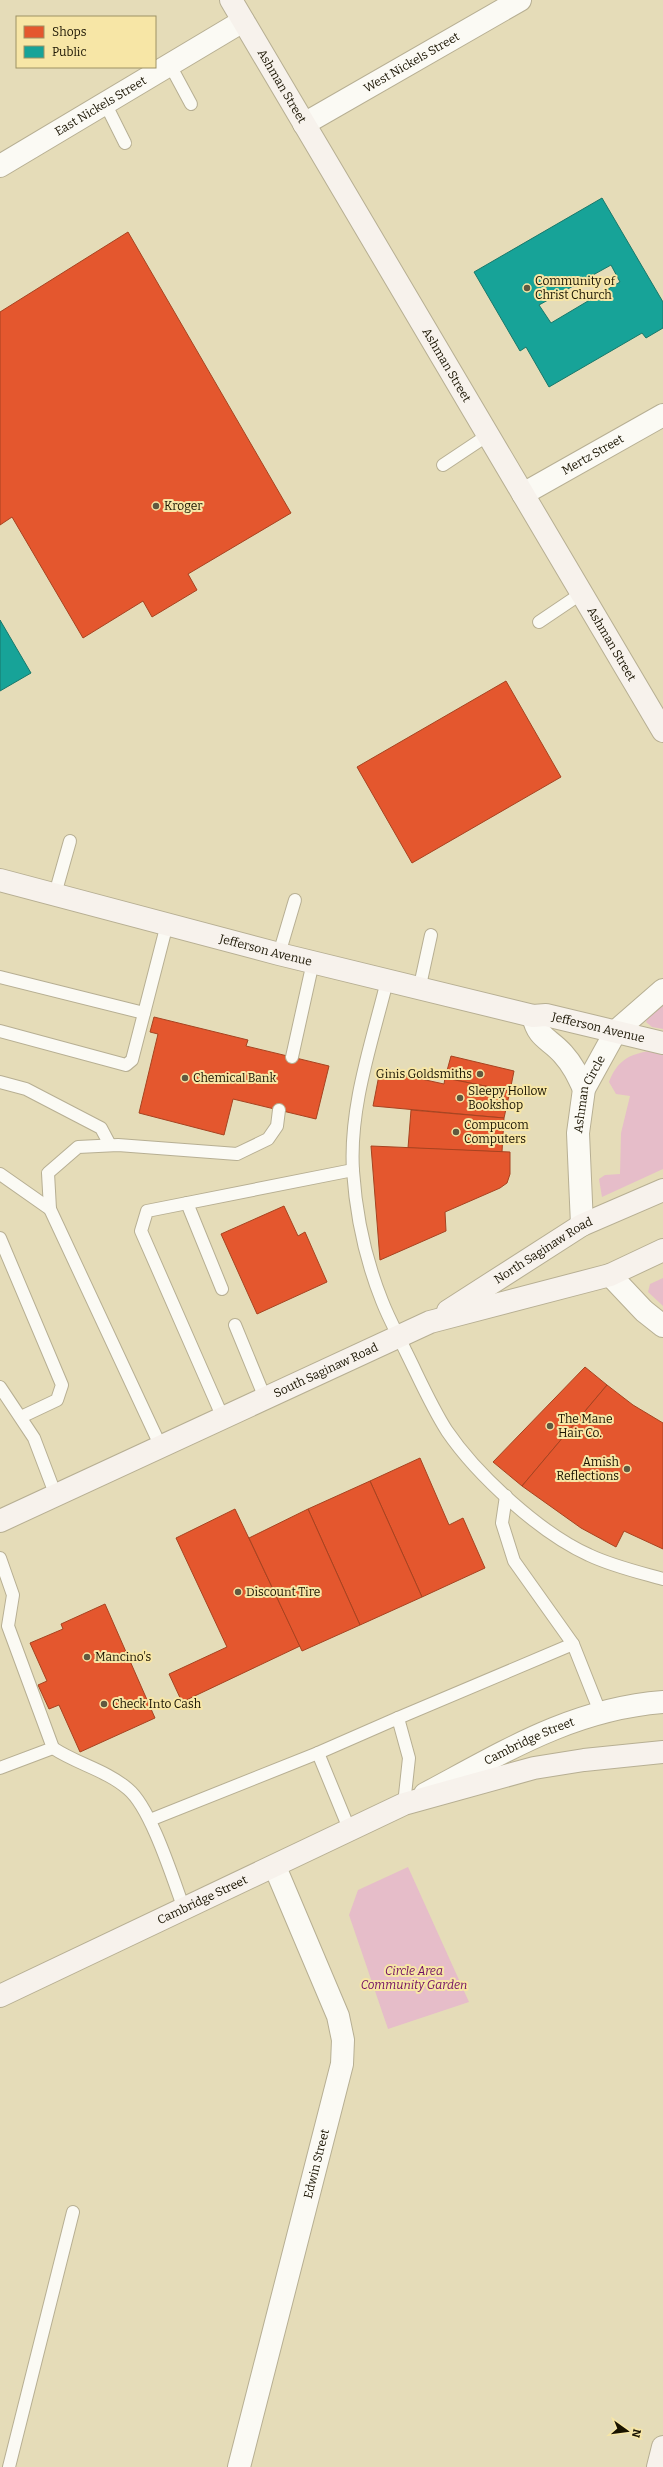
<svg xmlns="http://www.w3.org/2000/svg" width="663" height="2467" font-family="Bitter,serif">
<style>
.green{fill:#e6bdc9}
.shops{fill:#e4572e;stroke:#a74320}
.public{fill:#17a398;stroke:#18786a;fill-rule:evenodd}
.lines{fill:none;stroke-linecap:round;stroke-linejoin:round}
.lane-casing{stroke:#b7af93;stroke-width:14}
.street-casing{stroke:#b7af93;stroke-width:24}
.secondary-casing{stroke:#b7af93;stroke-width:24}
.lane{stroke:#fbfaf4;stroke-width:12}
.street{stroke:#fbfaf4;stroke-width:22}
.secondary{stroke:#f7f2ec;stroke-width:22}
.poi-dot{fill:#605940;stroke:#f7e6a6;stroke-width:1.5}
.labels{text-anchor:middle;stroke-width:4;stroke-linejoin:round;paint-order:stroke}
.street-label{font-size:12px;fill:#191300;stroke:#f7e6a6}
.poi-label{font-size:12px;fill:#191300;stroke:#f7e6a6;text-anchor:start}
.park-label{font-size:12px;font-style:italic;fill:#6f0c62;stroke:#f7e6a6}
</style>
<rect width="100%" height="100%" fill="#e5dcb8"/>
<g class="green">
<polygon points="663,1002 663,1029 652,1027 646,1022 649,1015"/>
<path d="M650 1051 663 1053V1169L602 1197 599 1179 605 1175 620 1174 621 1133 630 1096 616 1094 609 1082C617 1061 629 1054 650 1051Z"/>
<polygon points="663,1278 663,1306 648,1292 650,1284"/>
<polygon points="408,1867 469,2002 388,2029 349,1915 358,1890"/>
</g>
<g class="shops">
<polygon points="128,232 291,513 188,574 197,590 152,617 143,601 83,638 12,517 0,525 0,312"/>
<polygon points="506,681 561,777 412,863 357,767"/>
<polygon points="154,1017 248,1040 246,1046 329,1066 316,1119 233,1099 224,1135 139,1113 158,1034 150,1032"/>
<polygon points="451,1056 514,1071 510,1091 445,1078"/>
<polygon points="380,1070 444,1084 445,1078 510,1091 504,1118 373,1106"/>
<polygon points="411,1110 504,1118 502,1152 408,1148"/>
<polygon points="371,1146 510,1152 510,1174 507,1183 500,1188 445,1212 446,1231 380,1260"/>
<polygon points="284,1206 298,1236 305,1232 327,1282 257,1314 221,1234"/>
<polygon points="585,1367 607,1385 522,1486 493,1462"/>
<polygon points="607,1385 633,1405 663,1423 663,1549 624,1531 616,1547 581,1528 522,1486"/>
<polygon points="420,1458 449,1525 463,1518 485,1568 422,1597 370,1481"/>
<polygon points="370,1481 422,1597 360,1625 308,1509"/>
<polygon points="235,1509 300,1646 182,1702 169,1674 227,1647 176,1538"/>
<polygon points="308,1509 360,1625 302,1651 249,1538"/>
<polygon points="105,1604 155,1718 80,1752 59,1705 49,1709 38,1685 47,1681 30,1643 63,1629 61,1624"/>
</g>
<g class="public">
<path d="M602 198 663 302V328L646 338 642 333 549 387 526 347 520 351 474 272ZM611 265 620 282 551 323 539 305Z"/>
<polygon points="0,620 31,673 0,691"/>
</g>
<g class="lines">
<g class="lane-casing">
<g id="lane">
<polyline points="170,65 191,104"/>
<polyline points="106,105 125,143"/>
<polyline points="443,465 488,435"/>
<polyline points="539,622 582,593"/>
<polyline points="55,894 70,841"/>
<polyline points="279,954 295,900"/>
<polyline points="0,977 144,1013"/>
<path d="M387 981C372 1042 349 1107 353 1171 356 1214 366 1261 382 1301 389 1319 398 1335 406 1352 419 1378 431 1406 447 1431 477 1475 540 1533 589 1555 612 1566 638 1572 663 1579"/>
<polyline points="419,990 431,935"/>
<polyline points="0,1031 126,1065 132,1060 167,924"/>
<polyline points="292,1057 313,962"/>
<polyline points="0,1082 26,1089 101,1128 110,1145"/>
<polyline points="0,1174 50,1209"/>
<polyline points="187,1203 222,1289"/>
<polyline points="0,1238 62,1385 57,1400 21,1417"/>
<polyline points="235,1325 265,1398"/>
<polyline points="0,1387 34,1438 56,1496"/>
<polyline points="223,1418 141,1231 147,1211 353,1170"/>
<polyline points="161,1447 50,1209 48,1173 78,1147 118,1145 237,1154 268,1139 277,1126 279,1110"/>
<polyline points="506,1496 502,1523 514,1561 573,1644"/>
<polyline points="0,1558 13,1595 8,1626 53,1748 0,1768"/>
<polyline points="398,1718 573,1644 600,1712"/>
<path d="M53 1748C77 1764 106 1770 128 1789 151 1808 173 1879 184 1909"/>
<polyline points="318,1753 398,1718 409,1758 404,1804"/>
<polyline points="150,1820 318,1753 350,1831"/>
<polyline points="9,2467 73,2212"/>
</g>
</g>
<g class="street-casing">
<g id="street">
<path id="s1" d="M304 124 520 0"/>
<path id="s2" d="M0 166 243 21"/>
<path id="s3" d="M523 494 663 415"/>
<path d="M533 1016C538 1039 549 1038 563 1054 573 1065 578 1076 584 1089"/>
<path id="s4" d="M582 1225 578 1133 584 1089 616 1031 663 990"/>
<polyline points="610,1275 644,1311 663,1326"/>
<path id="s5" d="M425 1794C504 1752 572 1709 663 1702"/>
<path id="s6" d="M239 2467 342 2064 343 2040 338 2016 275 1867"/>
</g>
</g>
<g class="secondary-casing">
<g id="secondary">
<path id="s7" d="M231 0 663 731"/>
<path id="s8" d="M0 880 279 954 533 1016 546 1015 663 1043"/>
<path id="s9" d="M448 1311 582 1225 663 1190"/>
<path id="s10" d="M0 1521 430 1322 610 1275 663 1250"/>
<path id="s11" d="M0 1996 404 1804 534 1768 584 1760 663 1752"/>
<polyline points="658,2467 663,2447"/>
</g>
</g>
<use href="#lane" class="lane"/>
<use href="#street" class="street"/>
<use href="#secondary" class="secondary"/>
</g>
<g class="poi-dot">
<circle cx="527" cy="288" r="4"/>
<circle cx="156" cy="506" r="4"/>
<circle cx="480" cy="1074" r="4"/>
<circle cx="185" cy="1078" r="4"/>
<circle cx="460" cy="1098" r="4"/>
<circle cx="456" cy="1132" r="4"/>
<circle cx="550" cy="1426" r="4"/>
<circle cx="627" cy="1469" r="4"/>
<circle cx="238" cy="1592" r="4"/>
<circle cx="87" cy="1657" r="4"/>
<circle cx="104" cy="1704" r="4"/>
</g>
<g class="labels">
<g class="street-label">
<text dy="4" stroke="none"><textPath href="#s1" startOffset="124">West Nickels Street</textPath></text>
<text dy="4" stroke="none"><textPath href="#s7" startOffset="100">Ashman Street</textPath></text>
<text dy="4" stroke="none"><textPath href="#s2" startOffset="117">East Nickels Street</textPath></text>
<text dy="4" stroke="none"><textPath href="#s7" startOffset="424">Ashman Street</textPath></text>
<text dy="4" stroke="none"><textPath href="#s3" startOffset="80">Mertz Street</textPath></text>
<text dy="4" stroke="none"><textPath href="#s7" startOffset="748">Ashman Street</textPath></text>
<text dy="4" stroke="none"><textPath href="#s8" startOffset="275">Jefferson Avenue</textPath></text>
<text dy="4" stroke="none"><textPath href="#s8" startOffset="617">Jefferson Avenue</textPath></text>
<text dy="4" stroke="none"><textPath href="#s4" startOffset="133">Ashman Circle</textPath></text>
<text dy="4" stroke="none"><textPath href="#s9" startOffset="113">North Saginaw Road</textPath></text>
<text dy="4" stroke="none"><textPath href="#s10" startOffset="359">South Saginaw Road</textPath></text>
<text dy="4" stroke="none"><textPath href="#s5" startOffset="117">Cambridge Street</textPath></text>
<text dy="4" stroke="none"><textPath href="#s11" startOffset="224">Cambridge Street</textPath></text>
<text dy="4" stroke="none"><textPath href="#s6" startOffset="313">Edwin Street</textPath></text>
</g>
<g class="poi-label">
<text x="535" y="285">Community of<tspan x="535" dy="14">Christ Church</tspan></text>
<text x="164" y="510">Kroger</text>
<text x="472" y="1078" text-anchor="end">Ginis Goldsmiths</text>
<text x="193" y="1082">Chemical Bank</text>
<text x="468" y="1095">Sleepy Hollow<tspan x="468" dy="14">Bookshop</tspan></text>
<text x="464" y="1129">Compucom<tspan x="464" dy="14">Computers</tspan></text>
<text x="558" y="1423">The Mane<tspan x="558" dy="14">Hair Co.</tspan></text>
<text x="619" y="1466" text-anchor="end">Amish<tspan x="619" dy="14">Reflections</tspan></text>
<text x="246" y="1596">Discount Tire</text>
<text x="95" y="1661">Mancino's</text>
<text x="112" y="1708">Check Into Cash</text>
</g>
<g class="park-label">
<text x="414" y="1975">Circle Area<tspan x="414" dy="14">Community Garden</tspan></text>
</g>
</g>
<rect x="16" y="16" width="140" height="52" fill="#f7e6a6" stroke="#9e9264"/>
<rect x="24" y="26" width="20" height="12" fill="#e4572e" stroke="#9e9264"/>
<text x="52" y="36" font-size="12" fill="#191300">Shops</text>
<rect x="24" y="46" width="20" height="12" fill="#17a398" stroke="#9e9264"/>
<text x="52" y="56" font-size="12" fill="#191300">Public</text>
<g transform="translate(627 2431) rotate(104)" stroke="#f7e6a6" stroke-width="3" paint-order="stroke">
<path d="M0-3L7 15L0 10L-7 15Z" fill="#191300"/>
<text y="-6" font-size="11" font-weight="bold" text-anchor="middle" fill="#191300">N</text>
</g>
</svg>
